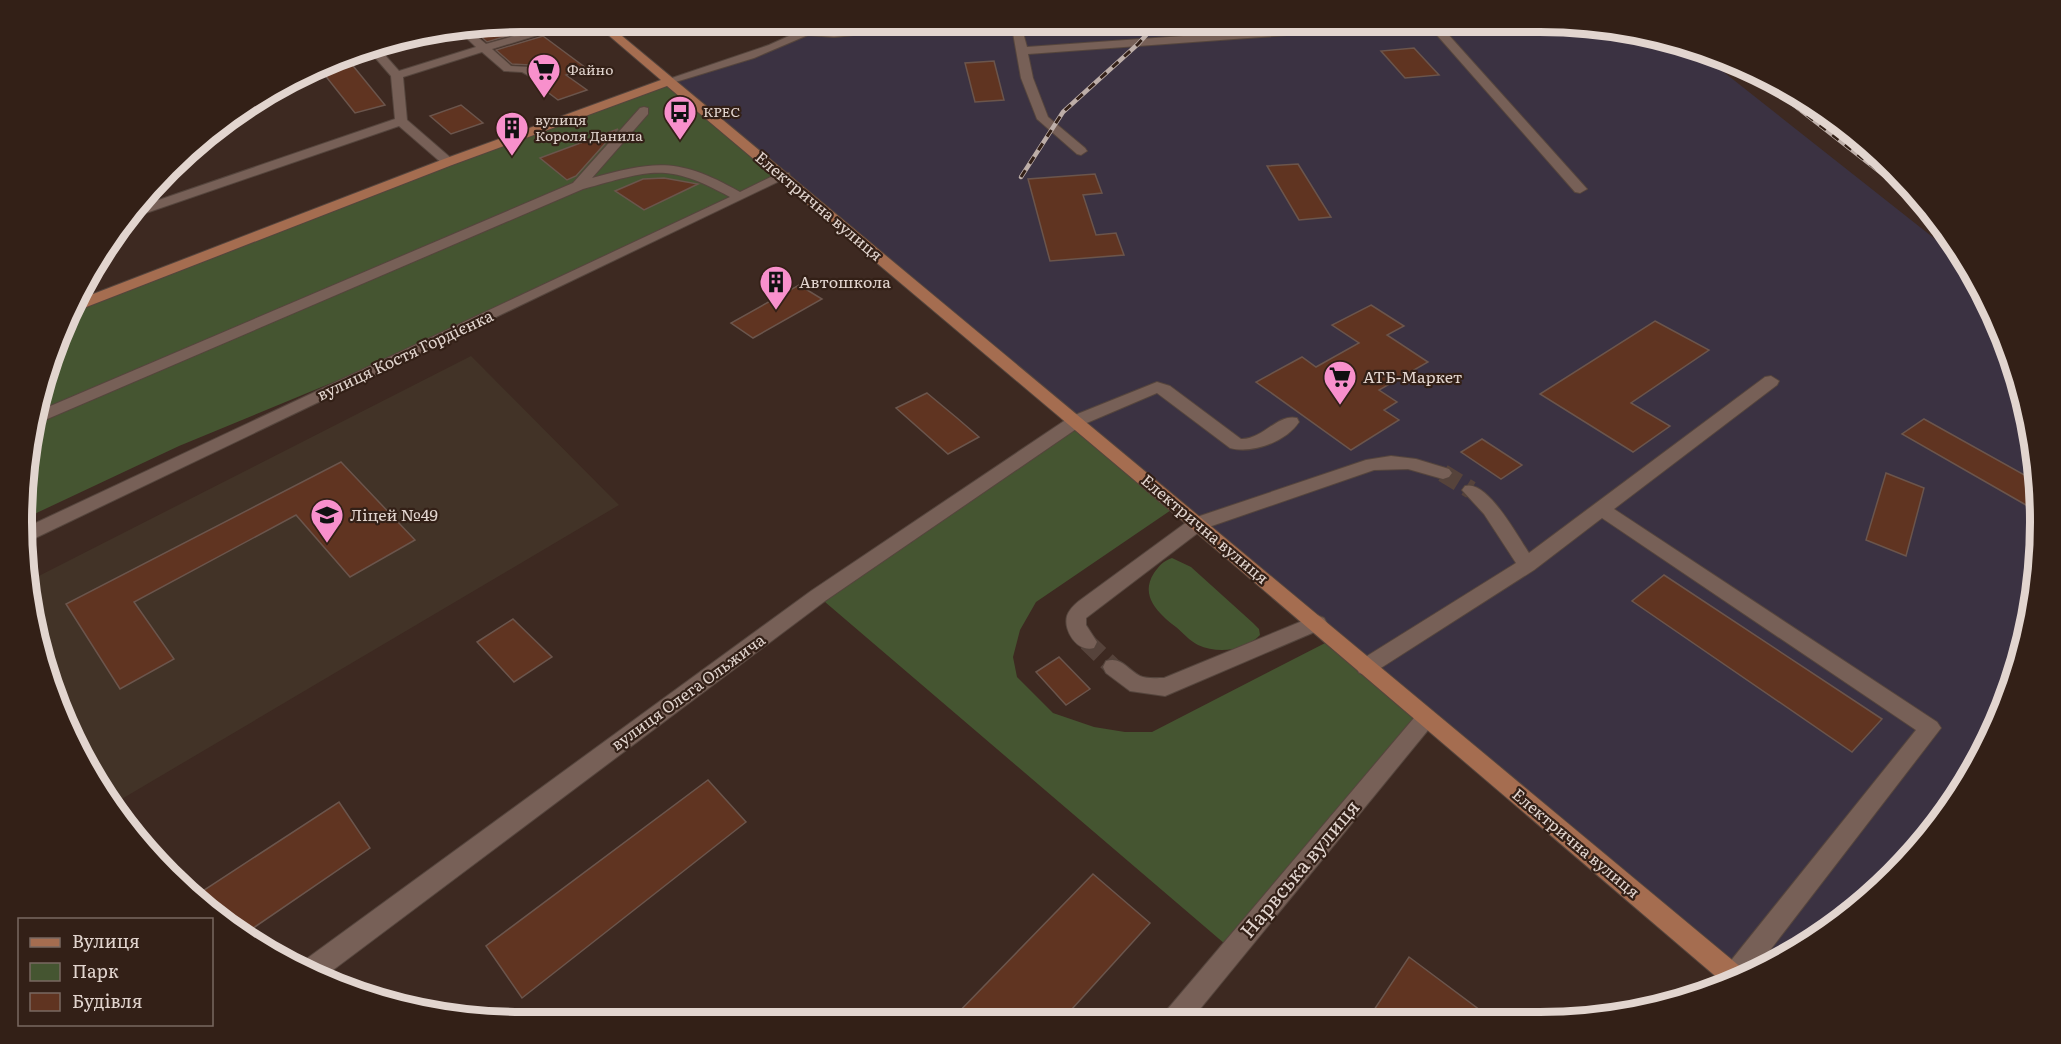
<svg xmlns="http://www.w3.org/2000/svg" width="2061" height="1044" font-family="Literata,serif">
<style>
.industrial{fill:#3b3242}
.education{fill:#423327}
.green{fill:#455531}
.building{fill:#603421;stroke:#6b554c;stroke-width:1.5}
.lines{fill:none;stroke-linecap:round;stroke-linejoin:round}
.minor-tunnel{stroke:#56433b;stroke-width:18;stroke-dasharray:18 9;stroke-linecap:butt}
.minor-casing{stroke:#55453d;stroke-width:2}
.major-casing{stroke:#55453d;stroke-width:2}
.minor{fill:#776057;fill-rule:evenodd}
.major{fill:#a56d50;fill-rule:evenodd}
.rail-far1-casing{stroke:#bdaea8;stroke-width:4.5}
.rail-casing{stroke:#bdaea8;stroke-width:5}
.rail-far1{stroke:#332017;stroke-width:3;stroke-dasharray:8;stroke-linecap:butt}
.rail{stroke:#332017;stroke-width:4;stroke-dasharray:10;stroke-linecap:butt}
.labels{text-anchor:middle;stroke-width:4.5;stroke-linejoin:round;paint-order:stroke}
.far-poi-label{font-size:14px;fill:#e2d5cf;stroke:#332017;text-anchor:start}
.street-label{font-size:16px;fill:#e2d5cf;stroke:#332017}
.poi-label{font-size:16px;fill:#e2d5cf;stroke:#332017;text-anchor:start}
.near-street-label{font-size:20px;fill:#e2d5cf;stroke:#332017}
.rim{fill:none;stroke:#e2d5cf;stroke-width:8}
</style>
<rect width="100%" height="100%" fill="#3d2921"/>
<polygon class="industrial" points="820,21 1571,22 1668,38 1692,47 1968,265 2013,361 2036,456 2039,554 2023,651 1988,743 1936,827 1844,920 1739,980 669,81 782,43"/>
<polygon class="education" points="471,356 619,505 115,803 73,744 25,583"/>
<g class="green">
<polygon points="669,81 784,176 450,334 179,446 28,517 31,424 59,331 71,308 448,162"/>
<polygon points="1076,421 1177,506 1036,602 1020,630 1013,657 1017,677 1053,713 1094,727 1125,732 1152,732 1333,639 1426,718 1232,950 818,596"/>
<path d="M1172 558 1191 567 1253 623 1259 629 1260 635C1245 651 1218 654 1198 645 1190 641 1183 633 1176 627 1159 614 1139 596 1154 573 1159 566 1163 561 1172 558Z"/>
</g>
<g class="building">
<polygon points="526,21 534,28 487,42 475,31"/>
<polygon points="543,36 586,68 566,75 587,90 558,100 533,81 545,81 544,73 529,65 512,64 496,50"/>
<polygon points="1414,48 1439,75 1405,78 1381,51"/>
<polygon points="345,56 385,105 355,113 320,69"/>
<polygon points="994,61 1004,100 975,102 965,63"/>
<polygon points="461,105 483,123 451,134 430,116"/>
<polygon points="618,129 576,176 567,180 540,158"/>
<polygon points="1298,164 1331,217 1299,220 1267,166"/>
<polygon points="1095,174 1102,193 1083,195 1096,235 1116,233 1124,255 1050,261 1028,179"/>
<polygon points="664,178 698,184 644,210 615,191 643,179"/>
<polygon points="799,285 822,299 753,338 731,323"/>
<polygon points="1371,305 1404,326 1387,335 1428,362 1379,390 1397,402 1384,410 1399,420 1351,450 1256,382 1302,357 1316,367 1359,343 1332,325"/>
<polygon points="1655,321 1709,350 1631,403 1670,426 1633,452 1540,394"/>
<polygon points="927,393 957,418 979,437 948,454 896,408"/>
<polygon points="1924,419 2037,482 2037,497 2026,505 1902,434"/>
<polygon points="1482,439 1522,465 1501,479 1461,452"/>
<polygon points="341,462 415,540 350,577 296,515 134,602 174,659 120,689 66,604"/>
<polygon points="1886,473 1924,488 1906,556 1866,540"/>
<polygon points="1664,575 1882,719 1852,752 1632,601"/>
<polygon points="513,619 552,657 514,682 477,642"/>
<polygon points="1059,657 1090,689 1066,705 1036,672"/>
<polygon points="708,780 746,822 522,998 486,946"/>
<polygon points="339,802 370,848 246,933 195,896"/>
<polygon points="1093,874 1150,923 1062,1020 950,1021"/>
<polygon points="1409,957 1492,1019 1368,1019"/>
</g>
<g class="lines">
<g class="minor-tunnel">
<polyline points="1443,473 1471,490"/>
<polyline points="1087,642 1113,667"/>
</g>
<g class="minor-casing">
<g id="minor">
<polygon points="567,21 584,21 492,49 511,66 528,67 543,75 543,79 535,79 522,72 504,71 482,52 403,77 407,120 452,159 454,162 452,165 444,165 399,126 149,212 144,213 138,209 145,202 147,204 395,119 391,76 366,47 376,45 399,71 476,47 459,31 469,30 486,44"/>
<polygon points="813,21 825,21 816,29 834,31 928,21 969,21 964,24 834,37 808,35 754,58 669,84 663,81 769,45 789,36"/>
<polygon points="987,21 1005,21 1022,29 1027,47 1383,22 1437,22 1587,189 1580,193 1575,192 1429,26 1424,25 1028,54 1033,78 1048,117 1085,148 1087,151 1081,155 1077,154 1037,119 1021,78 1013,33"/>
<path d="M644 107 648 108V114L592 178C657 160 680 158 740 192L779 173H789L790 176 27 542V527L730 197C665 161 650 171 583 189L31 426 34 413 573 183 640 108Z"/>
<path d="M1771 376 1779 381 1777 385 1614 509 1937 722 1941 728 1754 971 1726 986 1722 977 1725 968 1916 730 1602 518 1534 570 1373 673 1366 675 1359 673 1356 667 1359 661 1516 563 1484 514 1462 490 1465 486C1487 479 1518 537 1529 553L1765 377Z"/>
<path d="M1157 382 1170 386 1241 439C1262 440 1278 413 1297 418L1299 422C1286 442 1252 454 1230 448L1157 393 1082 425 825 601 321 979 297 969 298 965 811 591 1070 417Z"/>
<path d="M1391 456 1416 459 1449 469 1452 473 1449 477 1443 479 1408 469 1374 470 1203 529 1086 618V625L1097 642 1094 648C1078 653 1063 631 1067 616 1069 610 1074 605 1079 601L1191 519 1366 460Z"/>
<path d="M1317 615 1324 618 1327 623 1324 628 1165 696 1130 691 1106 673 1103 667 1106 661C1121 656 1127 669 1140 676 1146 679 1157 678 1164 678Z"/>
<polygon points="1426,709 1433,712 1436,718 1433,724 1191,1020 1162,1020 1166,1011 1419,712"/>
</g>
</g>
<g class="major-casing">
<polygon id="major" points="592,21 604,21 1749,974 1727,986 1171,511 667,86 452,165 76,311 69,312 75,301 444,159 661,80"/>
</g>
<use href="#minor" class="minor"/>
<use href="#major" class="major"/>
<g class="rail-far1-casing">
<g id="rail-far1">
<polyline points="1744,66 1889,179"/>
<polyline points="1021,177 1063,112 1138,44 1158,22"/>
</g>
</g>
<g class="rail-casing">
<polyline id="rail" points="1887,178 1929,210"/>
</g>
<use href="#rail-far1" class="rail-far1"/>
<use href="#rail" class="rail"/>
</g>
<defs>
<g id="supermarket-pin" transform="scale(1.725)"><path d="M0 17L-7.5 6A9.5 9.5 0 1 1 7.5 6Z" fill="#f890cc" stroke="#332017"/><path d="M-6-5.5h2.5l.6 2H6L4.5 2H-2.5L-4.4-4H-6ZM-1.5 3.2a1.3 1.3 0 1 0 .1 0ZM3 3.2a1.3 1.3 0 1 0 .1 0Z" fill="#111"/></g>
<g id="bus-pin" transform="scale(1.725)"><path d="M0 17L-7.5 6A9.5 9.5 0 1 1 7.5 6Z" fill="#f890cc" stroke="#332017"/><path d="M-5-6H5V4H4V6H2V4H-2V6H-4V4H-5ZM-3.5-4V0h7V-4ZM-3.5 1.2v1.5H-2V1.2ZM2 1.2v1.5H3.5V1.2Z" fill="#111"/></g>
<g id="building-pin" transform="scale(1.725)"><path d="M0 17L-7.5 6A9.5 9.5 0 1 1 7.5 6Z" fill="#f890cc" stroke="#332017"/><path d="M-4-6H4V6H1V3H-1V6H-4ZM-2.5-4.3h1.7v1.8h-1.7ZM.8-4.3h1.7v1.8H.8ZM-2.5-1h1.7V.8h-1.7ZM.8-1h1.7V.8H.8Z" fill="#111"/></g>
<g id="school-pin" transform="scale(1.725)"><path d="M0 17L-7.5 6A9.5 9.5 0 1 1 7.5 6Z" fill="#f890cc" stroke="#332017"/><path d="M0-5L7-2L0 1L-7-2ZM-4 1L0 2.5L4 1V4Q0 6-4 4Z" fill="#111"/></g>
</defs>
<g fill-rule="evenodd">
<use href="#supermarket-pin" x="544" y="70"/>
<use href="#bus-pin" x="680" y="112"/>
<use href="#building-pin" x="512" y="128"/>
<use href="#building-pin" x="776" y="282"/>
<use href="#supermarket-pin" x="1340" y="377"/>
<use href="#school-pin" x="327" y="515"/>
</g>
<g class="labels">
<g class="far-poi-label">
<text x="567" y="75">Файно</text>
<text x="703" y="117">КРЕС</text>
<text x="535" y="125">вулиця<tspan x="535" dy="16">Короля Данила</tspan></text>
</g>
<g class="street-label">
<text transform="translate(819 206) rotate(40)" y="6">Електрична вулиця</text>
<text transform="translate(405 355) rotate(-25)" y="6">вулиця Костя Гордієнка</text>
<text transform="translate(1205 529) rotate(40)" y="6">Електрична вулиця</text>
<text transform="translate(688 692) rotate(-36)" y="6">вулиця Олега Ольжича</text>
<text transform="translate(1576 843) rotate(40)" y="6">Електрична вулиця</text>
</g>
<g class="poi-label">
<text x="799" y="288">Автошкола</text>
<text x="1363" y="383">АТБ-Маркет</text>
<text x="350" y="521">Ліцей №49</text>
</g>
<g class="near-street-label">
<text transform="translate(1300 869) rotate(-50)" y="7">Нарвська вулиця</text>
</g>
</g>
<path d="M0 0H2061V1044H0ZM522 32H1540A490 490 0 0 1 2030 522V522A490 490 0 0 1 1540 1012H522A490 490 0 0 1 32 522V522A490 490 0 0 1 522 32Z" fill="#332017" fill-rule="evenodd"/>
<path class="rim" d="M522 32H1540A490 490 0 0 1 2030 522V522A490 490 0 0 1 1540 1012H522A490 490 0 0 1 32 522V522A490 490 0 0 1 522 32Z"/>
<rect x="18" y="918" width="195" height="108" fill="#332017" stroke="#796861" stroke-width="1.5"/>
<rect x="30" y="938" width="30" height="9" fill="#a56d50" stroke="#796861" stroke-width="1.5"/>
<text x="72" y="948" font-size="18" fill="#e2d5cf">Вулиця</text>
<rect x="30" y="963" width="30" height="18" fill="#455531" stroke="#796861" stroke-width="1.5"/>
<text x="72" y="978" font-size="18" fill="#e2d5cf">Парк</text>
<rect x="30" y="993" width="30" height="18" fill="#603421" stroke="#796861" stroke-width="1.5"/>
<text x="72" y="1008" font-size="18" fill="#e2d5cf">Будівля</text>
</svg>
